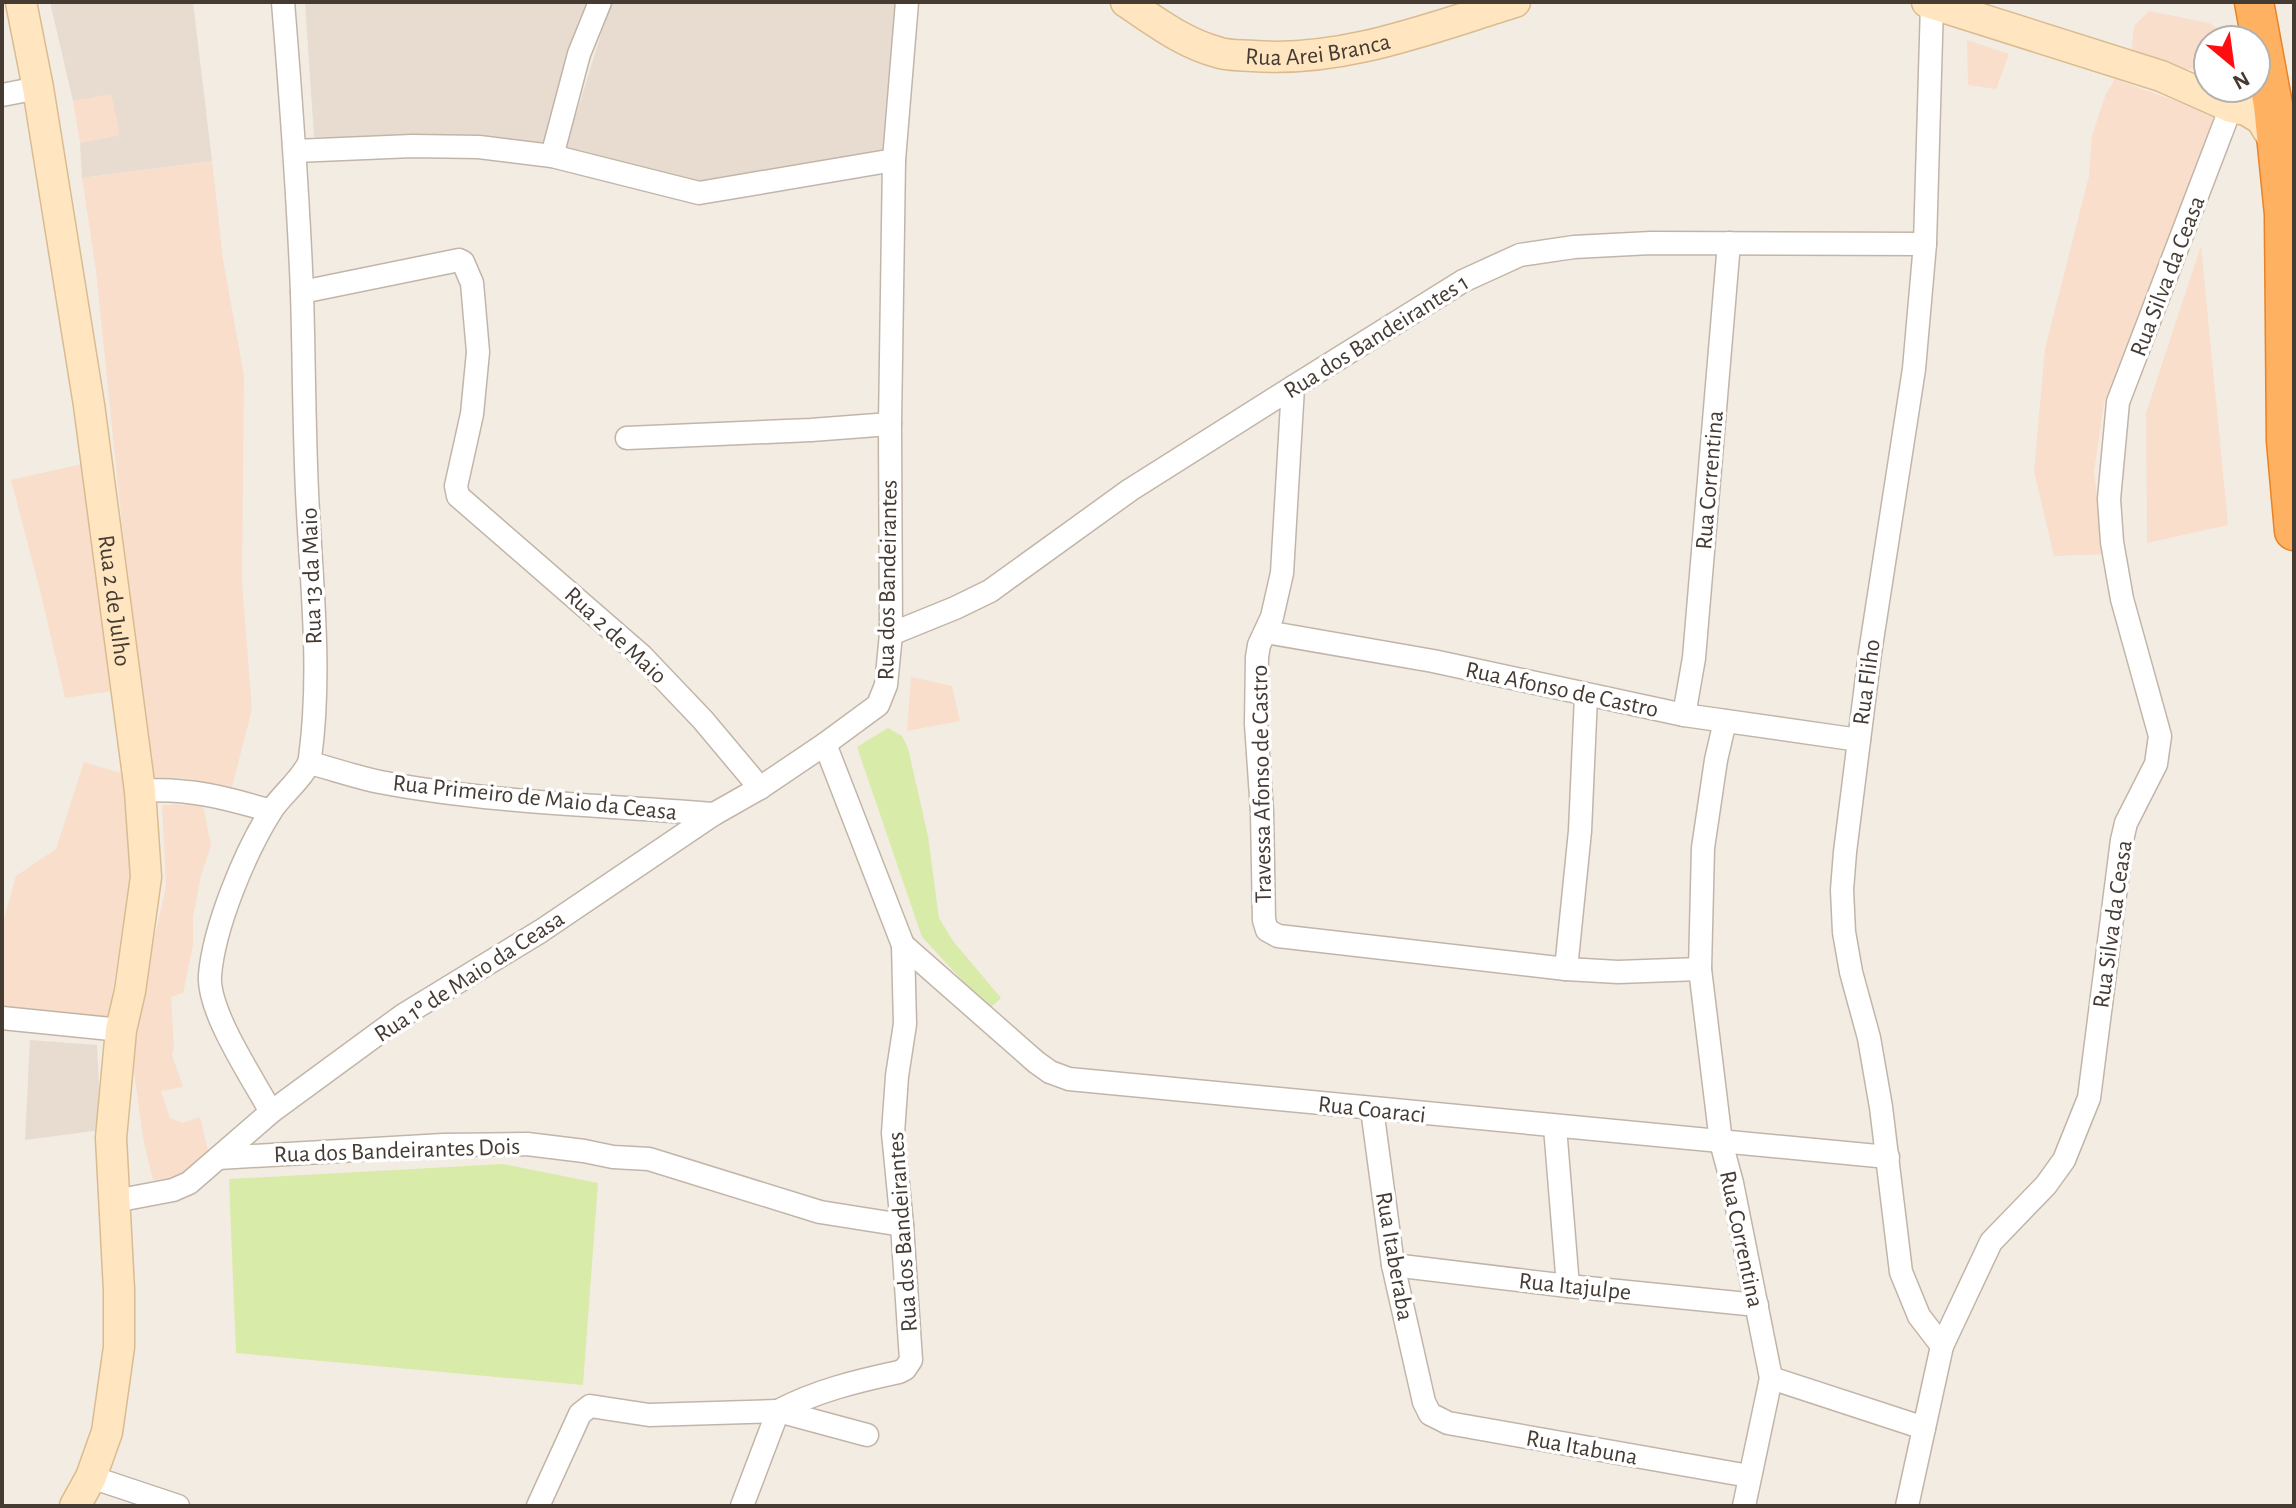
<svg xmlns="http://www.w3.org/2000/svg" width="2296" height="1508" font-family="'Alegreya Sans',sans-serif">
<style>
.residential{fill:#e8dcd0}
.commercial{fill:#f8decb}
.green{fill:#d8eba8}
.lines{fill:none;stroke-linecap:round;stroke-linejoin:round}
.street-casing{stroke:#c2b5a8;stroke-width:25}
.secondary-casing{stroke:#dabb90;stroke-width:33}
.highway-casing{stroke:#ea8226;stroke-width:41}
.street{stroke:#fff;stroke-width:22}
.secondary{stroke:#ffe6c1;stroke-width:30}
.highway{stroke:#ffb162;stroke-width:38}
.labels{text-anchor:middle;stroke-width:7;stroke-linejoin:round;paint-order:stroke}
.street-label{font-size:24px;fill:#453b33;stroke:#fff}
</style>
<rect width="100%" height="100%" fill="#f3ece3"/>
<g class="residential">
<polygon points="50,2 193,2 212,161 82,178 80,143 119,135 111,95 73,101"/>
<polygon points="305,2 594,2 546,144 314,137"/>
<polygon points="611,2 896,2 885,153 696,183 565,150"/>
<polygon points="30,1040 97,1045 101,1130 25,1140"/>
</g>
<g class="commercial">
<polygon points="2149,11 2209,23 2230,36 2227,40 2208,40 2208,65 2194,69 2167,70 2131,56 2134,26"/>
<polygon points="1967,40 2009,54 1996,89 1968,85"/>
<polygon points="2115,79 2217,116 2104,403 2094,472 2105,554 2054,556 2034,471 2045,349 2089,176 2092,136 2105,96"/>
<polygon points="111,94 120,135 80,143 73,101"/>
<polygon points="212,161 223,259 244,376 242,583 252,709 232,787 181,778 148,778 96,271 82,178"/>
<polygon points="2201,246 2228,525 2147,543 2146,413"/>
<polygon points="82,464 113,691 65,698 41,594 11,480"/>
<polygon points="911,677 952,686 960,721 907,731"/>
<polygon points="84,762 124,774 132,864 108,1020 2,1009 2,926 16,876 56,849"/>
<polygon points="203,804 211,846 201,875 193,917 193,946 183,993 171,997 174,1048 172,1055 183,1087 161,1091 170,1118 183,1123 200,1117 209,1155 182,1179 153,1180 143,1138 134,1072 135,1026 166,886 162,805"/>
</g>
<g class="green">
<polygon points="888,728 902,736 908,748 928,836 939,918 953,941 1001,998 989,1009 922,937 857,747"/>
<polygon points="503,1164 598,1183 583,1385 236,1353 229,1179"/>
</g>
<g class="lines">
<g class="street-casing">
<g id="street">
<polyline points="1932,4 1925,244 1914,369 1870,653 1845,852 1842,890 1844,932 1851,972 1869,1038 1881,1107 1901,1272 1919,1316 1942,1346"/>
<polyline points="2,95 38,88"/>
<polyline points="295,151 412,146 479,147 552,156 699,193 894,160"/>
<polyline points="552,156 579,54 600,2"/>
<polyline points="302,292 459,260 463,262 472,283 478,352 472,414 456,486 458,496 642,656 703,720 760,788"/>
<polyline points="1293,387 1282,573 1272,617 1259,645 1257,657 1256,724 1262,812 1264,920 1267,930 1278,936 1566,969 1618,972 1700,969"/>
<polyline points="627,438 811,430 890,424"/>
<polyline points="1266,632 1433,661 1684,715 1859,740"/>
<polyline points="891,634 955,608 990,591 1130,490 1293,387 1463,281 1520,255 1574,247 1651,243 1925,244"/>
<polyline points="1684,715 1694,658 1729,243"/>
<polyline points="1725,721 1716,760 1703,848 1700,969 1721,1142 1732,1183 1771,1378 1744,1506"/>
<path d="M310 763C333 769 356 777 380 782 490 803 603 805 714 814"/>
<path d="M140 791C186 787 227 798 271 811"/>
<polyline points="903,945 1036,1062 1050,1072 1069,1079 1888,1157"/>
<polyline points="1566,969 1580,831 1586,696"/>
<polyline points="2,1018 121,1030"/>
<polyline points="1372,1109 1393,1265 1424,1402 1430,1414 1448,1423 1749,1476"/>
<path d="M271 1112C253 1079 207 1011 210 975 214 927 245 852 271 811 280 796 308 774 310 758 322 670 311 580 307 492 304 425 304 359 302 292 298 195 291 99 283 2"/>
<polyline points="1555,1127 1568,1286"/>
<polyline points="218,1158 443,1145 527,1144 584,1151 613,1157 649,1159 820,1212 902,1225"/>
<polyline points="115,1201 173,1190 189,1183 271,1112 402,1016 541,931 714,814 760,788 825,744"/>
<polyline points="1393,1265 1568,1286 1757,1305"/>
<polyline points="1771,1378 1924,1428"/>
<path d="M778 1411C816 1391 857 1381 899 1372L905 1369 911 1360 902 1225 893 1133 897 1076 905 1024 903 945 825 744 878 705 886 685 891 634 890 424 894 160 907 2"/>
<polyline points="91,1477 178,1506"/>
<polyline points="538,1506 580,1414 590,1406 649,1415 778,1411 867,1435"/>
<polyline points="742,1506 778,1411"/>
<polyline points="1907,1506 1942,1346 1991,1242 2046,1185 2064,1160 2089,1098 2122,840 2126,823 2156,764 2160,736 2122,599 2112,542 2109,499 2118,402 2231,107 2230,88"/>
</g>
</g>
<g class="secondary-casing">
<g id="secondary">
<path id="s1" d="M21 2 38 88 89 405 140 791 146 877 130 991 121 1030 111 1138 119 1290V1347L107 1432 91 1477 75 1506"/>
<path id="s2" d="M1126 2C1155 21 1183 43 1217 52 1228 56 1241 55 1253 56 1343 63 1430 28 1515 2"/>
<polyline points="1927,2 2161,76 2231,107 2246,110 2261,119 2277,145"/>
</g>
</g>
<g class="highway-casing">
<polyline id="highway" points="2254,2 2273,105 2284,214 2286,441 2294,531"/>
</g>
<use href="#street" class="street"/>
<use href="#secondary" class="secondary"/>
<use href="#highway" class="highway"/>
</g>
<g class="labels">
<g class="street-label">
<text dy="8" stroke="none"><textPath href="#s2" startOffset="206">Rua Arei Branca</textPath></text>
<text transform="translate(2167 276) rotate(-69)" y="8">Rua Silva da Ceasa</text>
<text transform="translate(1376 336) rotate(-32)" y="8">Rua dos Bandeirantes 1</text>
<text transform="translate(1709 480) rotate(-85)" y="8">Rua Correntina</text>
<text transform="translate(311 576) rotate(-92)" y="8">Rua 13 da Maio</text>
<text transform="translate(887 580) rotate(-89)" y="8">Rua dos Bandeirantes</text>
<text dy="8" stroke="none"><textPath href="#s1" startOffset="606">Rua 2 de Julho</textPath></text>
<text transform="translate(616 635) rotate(43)" y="8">Rua 2 de Maio</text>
<text transform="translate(1866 682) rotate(-82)" y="8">Rua Fliho</text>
<text transform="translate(1562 689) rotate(12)" y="8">Rua Afonso de Castro</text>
<text transform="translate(1261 784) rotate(-91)" y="8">Travessa Afonso de Castro</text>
<text transform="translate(535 797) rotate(6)" y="8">Rua Primeiro de Maio da Ceasa</text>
<text transform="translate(2112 924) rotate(-82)" y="8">Rua Silva da Ceasa</text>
<text transform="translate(469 976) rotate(-33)" y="8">Rua 1º de Maio da Ceasa</text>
<text transform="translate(1372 1109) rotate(6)" y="8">Rua Coaraci</text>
<text transform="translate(397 1150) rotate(-2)" y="8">Rua dos Bandeirantes Dois</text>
<text transform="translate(902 1232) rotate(-94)" y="8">Rua dos Bandeirantes</text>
<text transform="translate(1742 1239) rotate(78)" y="8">Rua Correntina</text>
<text transform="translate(1395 1256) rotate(80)" y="8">Rua Itaberaba</text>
<text transform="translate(1575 1286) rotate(6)" y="8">Rua Itajulpe</text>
<text transform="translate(1582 1447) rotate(10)" y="8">Rua Itabuna</text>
</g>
</g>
<rect width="2296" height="1508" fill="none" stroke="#453b33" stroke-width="8"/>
<g transform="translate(2232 64) rotate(151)"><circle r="38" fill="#ffffff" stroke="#b5b1ad" stroke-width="2"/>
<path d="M0-6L14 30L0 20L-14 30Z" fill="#ff0e11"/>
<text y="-12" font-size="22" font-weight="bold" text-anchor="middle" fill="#453b33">N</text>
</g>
</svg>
